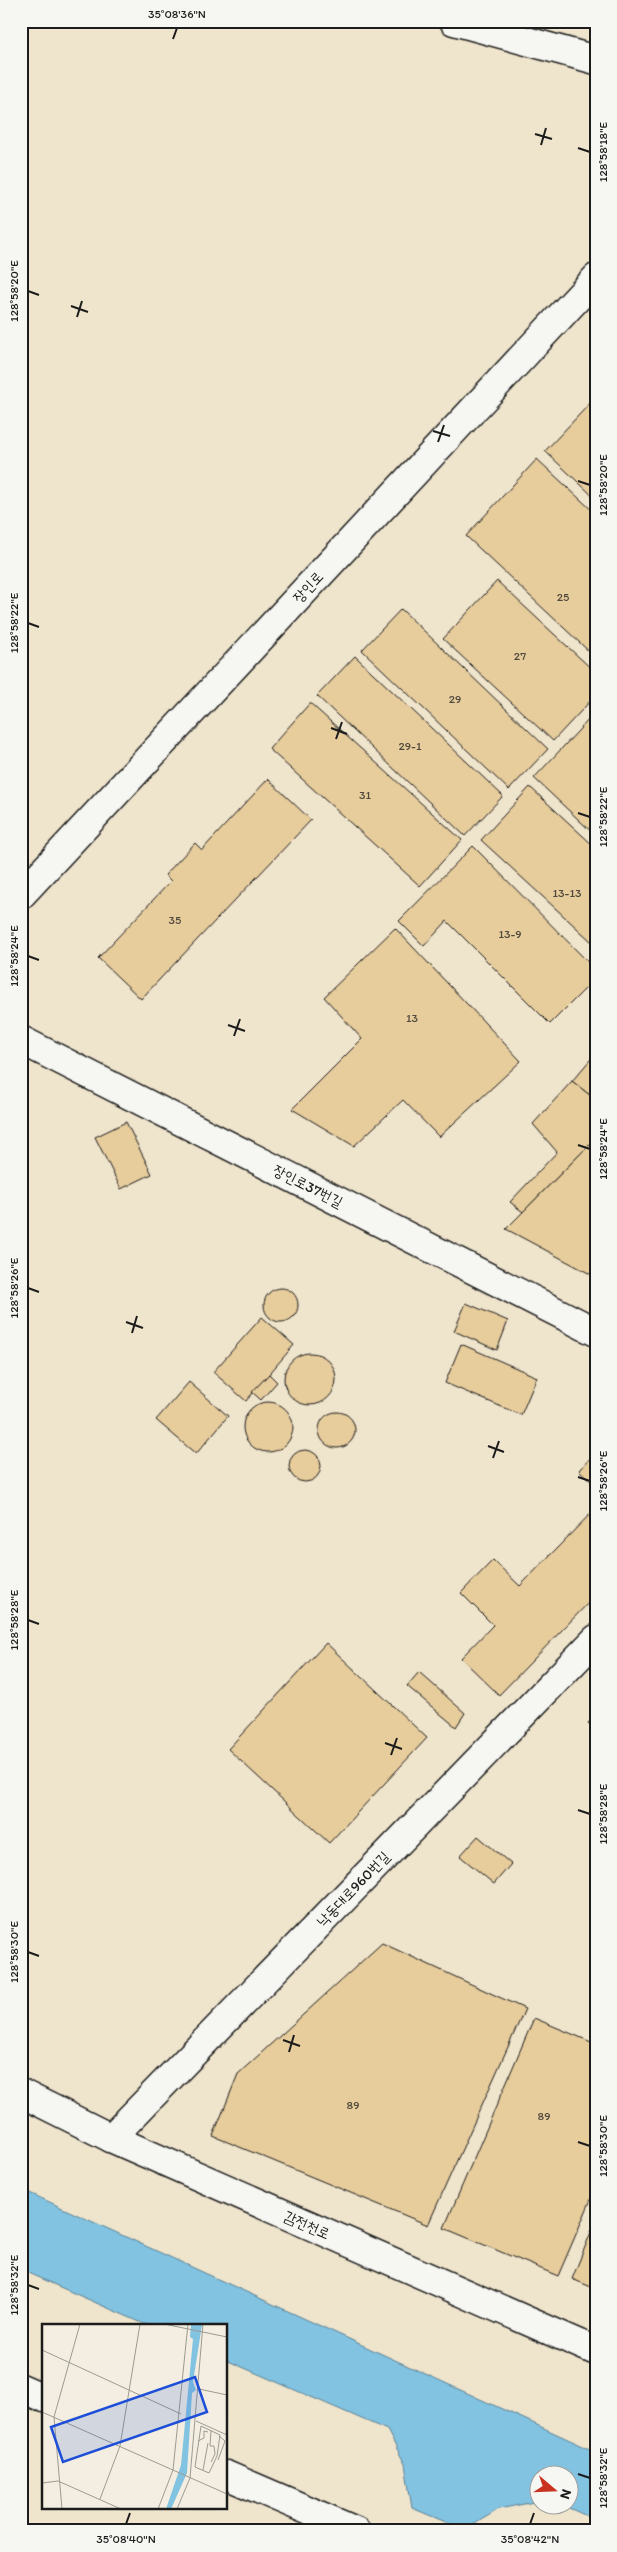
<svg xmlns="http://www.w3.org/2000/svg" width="617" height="2552" font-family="Itim,'Poor Story',sans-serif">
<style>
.built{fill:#efe4cc;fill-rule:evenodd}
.water{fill:#82c3e2;stroke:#598093}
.building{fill:#e7cc9c;stroke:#1c1c1c}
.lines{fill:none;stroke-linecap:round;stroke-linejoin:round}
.street-casing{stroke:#1c1c1c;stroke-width:31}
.secondary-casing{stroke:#1c1c1c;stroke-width:31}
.street{stroke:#f6f6f2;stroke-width:28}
.secondary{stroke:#f6f6f2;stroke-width:28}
.ticks{fill:none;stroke:#1c1c1c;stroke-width:2}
.labels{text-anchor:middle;stroke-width:5;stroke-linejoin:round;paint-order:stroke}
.number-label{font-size:12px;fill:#4f483c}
.street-label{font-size:15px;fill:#1c1c1c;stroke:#f6f6f2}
.inset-road{fill:none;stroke:#9d9a92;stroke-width:1}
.view{fill:#1d4ed8;fill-opacity:0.15;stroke:#1d4ed8;stroke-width:2.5}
.inset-edge{fill:none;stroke:#1c1c1c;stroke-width:2.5}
.neatline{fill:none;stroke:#1c1c1c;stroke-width:2}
.ticks-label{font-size:12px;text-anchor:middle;fill:#1c1c1c}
</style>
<rect width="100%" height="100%" fill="#f3eee1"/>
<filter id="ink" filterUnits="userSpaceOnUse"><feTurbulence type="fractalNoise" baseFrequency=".02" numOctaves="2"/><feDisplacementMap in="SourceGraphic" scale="10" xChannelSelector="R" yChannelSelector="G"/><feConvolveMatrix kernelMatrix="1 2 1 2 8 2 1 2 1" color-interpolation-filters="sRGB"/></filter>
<g filter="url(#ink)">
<path class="built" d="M21 21H596V2531H21ZM44 2326H226V2508H44ZM540 2474H570V2504H540Z"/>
<polygon class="water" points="21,2189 596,2452 596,2520 562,2505 570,2504 570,2474 540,2474 539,2501 499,2509 465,2530 412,2508 405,2464 387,2430 226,2360 226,2326 149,2326 21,2270"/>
<g class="building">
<polygon points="596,397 596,499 545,451"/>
<polygon points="537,459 596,514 596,658 466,536"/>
<polygon points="497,581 596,673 596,695 553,741 443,639"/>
<polygon points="401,609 548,749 509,790 362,650"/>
<polygon points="355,656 503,796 465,836 317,696"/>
<polygon points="310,703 462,840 420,886 269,749"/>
<polygon points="593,715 596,717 596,836 534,778"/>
<polygon points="268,779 311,820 141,999 98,958 171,881 165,875 195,843 202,850"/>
<polygon points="530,787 596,848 596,938 592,942 481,840"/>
<polygon points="473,846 596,970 596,978 550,1024 447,921 424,946 399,921"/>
<polygon points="395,928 521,1061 439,1137 403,1100 354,1146 292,1109 362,1039 324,997"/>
<polygon points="596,1053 596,1100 572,1081"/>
<polygon points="572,1081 596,1100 596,1138 523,1212 510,1202 557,1152 533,1124"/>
<polygon points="126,1122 152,1174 121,1189 95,1137"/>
<polygon points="596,1138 596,1277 506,1229"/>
<circle cx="281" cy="1305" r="17"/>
<polygon points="466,1303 508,1321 497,1350 454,1331"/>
<polygon points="262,1317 294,1345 246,1401 213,1372"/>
<polygon points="461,1344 537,1377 521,1415 445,1383"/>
<circle cx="310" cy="1379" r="26"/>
<polygon points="269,1374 277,1382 261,1400 252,1392"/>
<polygon points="189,1382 228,1416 196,1454 156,1420"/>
<circle cx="268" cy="1427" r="25"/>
<circle cx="337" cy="1430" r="18"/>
<circle cx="305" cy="1466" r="16"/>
<polygon points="596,1452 596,1486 579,1470"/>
<polygon points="596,1508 596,1595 499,1695 461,1658 493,1625 461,1593 493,1560 520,1586"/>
<polygon points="326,1643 427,1738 329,1843 228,1749"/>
<polygon points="419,1672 465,1713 456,1727 407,1686"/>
<polygon points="596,1715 596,1731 588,1723"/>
<polygon points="478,1836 511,1864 494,1884 460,1856"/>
<polygon points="382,1943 525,2009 428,2225 213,2136 238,2074"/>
<polygon points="534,2018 596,2044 596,2188 558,2276 444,2228"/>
<polygon points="596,2220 596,2289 572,2279"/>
</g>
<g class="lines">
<g class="street-casing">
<g id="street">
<polyline points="454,21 596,60"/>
<polyline points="21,1040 596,1332"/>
<polyline points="111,2138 596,1639"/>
</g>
</g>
<g class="secondary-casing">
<g id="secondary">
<polyline points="21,895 596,278"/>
<polyline points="21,2093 111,2138 596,2351"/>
<polyline points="21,2388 44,2398"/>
<polyline points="226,2475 356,2531"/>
</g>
</g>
<use href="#street" class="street"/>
<use href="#secondary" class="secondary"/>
</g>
</g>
<path class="ticks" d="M173 39 177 28M535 134 552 139M541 145 546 128M578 148 590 152M28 291 39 295M71 306 88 312M77 317 82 301M433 431 450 436M438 442 444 425M578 481 590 485M28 623 39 627M331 728 347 734M336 739 342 722M578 813 590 817M28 956 39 960M228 1025 245 1031M234 1036 240 1019M578 1145 590 1149M28 1288 39 1292M126 1322 143 1328M132 1333 137 1316M488 1446 504 1452M493 1458 499 1441M578 1477 590 1481M28 1620 39 1624M385 1743 402 1749M391 1755 397 1738M578 1810 590 1814M28 1952 39 1956M283 2040 300 2046M289 2052 294 2035M578 2142 590 2146M28 2285 39 2289M578 2474 590 2478M126 2524 130 2513M530 2524 534 2513"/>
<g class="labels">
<g class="number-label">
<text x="563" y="601">25</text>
<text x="520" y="660">27</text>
<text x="455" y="703">29</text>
<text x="410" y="750">29-1</text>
<text x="365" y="799">31</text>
<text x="567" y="897">13-13</text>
<text x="175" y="924">35</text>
<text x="510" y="938">13-9</text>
<text x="412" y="1022">13</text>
<text x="353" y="2109">89</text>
<text x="544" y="2120">89</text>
</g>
<g class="street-label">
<text transform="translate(308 587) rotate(-47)" y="5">장인로</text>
<text transform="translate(308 1186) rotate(27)" y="5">장인로37번길</text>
<text transform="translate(353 1889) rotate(-46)" y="5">낙동대로960번길</text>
<text transform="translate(307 2225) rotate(24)" y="5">감전천로</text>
</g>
</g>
<g transform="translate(42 2324)">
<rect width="185" height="185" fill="#f3eee1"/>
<path d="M149 0 160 1 151 58 154 66 150 69 145 149 129 185H124L139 141 151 15 148 13Z" fill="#82c3e2"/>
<path class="inset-road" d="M122 0 185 13M0 26 139 90M157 65 185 71M0 88 185 170M154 97 185 111M159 102 178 111 175 132 167 149 153 143ZM156 117 162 114V107L166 108M176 136 183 117 177 112M169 138 173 130 172 122H168L169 107M161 146 166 119M0 159 16 157 79 185M58 175 78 122 98 0M20 185 12 93 38 0M116 185 131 146 146 0M135 185 148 154 161 0"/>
<path class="view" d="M153 53 165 88 21 138 9 103Z"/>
<rect width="185" height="185" class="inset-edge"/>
</g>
<rect width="617" height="2552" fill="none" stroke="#f6f6f2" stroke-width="55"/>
<g transform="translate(554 2490) rotate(109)"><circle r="24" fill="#f6f6f2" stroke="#9f9f9c"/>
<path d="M0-4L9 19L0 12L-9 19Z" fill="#c8321e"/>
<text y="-8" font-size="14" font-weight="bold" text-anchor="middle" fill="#1c1c1c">N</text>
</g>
<rect x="28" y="28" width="562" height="2496" class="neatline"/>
<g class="ticks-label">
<text x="177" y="18">35°08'36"N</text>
<text transform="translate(603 152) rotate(-90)" y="4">128°58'18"E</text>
<text transform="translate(14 291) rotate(-90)" y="4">128°58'20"E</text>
<text transform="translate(603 485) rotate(-90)" y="4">128°58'20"E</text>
<text transform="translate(14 623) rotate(-90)" y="4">128°58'22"E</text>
<text transform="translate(603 817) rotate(-90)" y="4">128°58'22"E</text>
<text transform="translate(14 956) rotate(-90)" y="4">128°58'24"E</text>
<text transform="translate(603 1149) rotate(-90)" y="4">128°58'24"E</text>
<text transform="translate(14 1288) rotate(-90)" y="4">128°58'26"E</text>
<text transform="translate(603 1481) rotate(-90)" y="4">128°58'26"E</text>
<text transform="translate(14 1620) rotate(-90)" y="4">128°58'28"E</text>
<text transform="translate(603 1814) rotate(-90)" y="4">128°58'28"E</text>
<text transform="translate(14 1952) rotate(-90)" y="4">128°58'30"E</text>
<text transform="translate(603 2146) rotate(-90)" y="4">128°58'30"E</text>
<text transform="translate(14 2285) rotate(-90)" y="4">128°58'32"E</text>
<text transform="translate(603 2478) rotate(-90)" y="4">128°58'32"E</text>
<text x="126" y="2543">35°08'40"N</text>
<text x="530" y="2543">35°08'42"N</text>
</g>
</svg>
